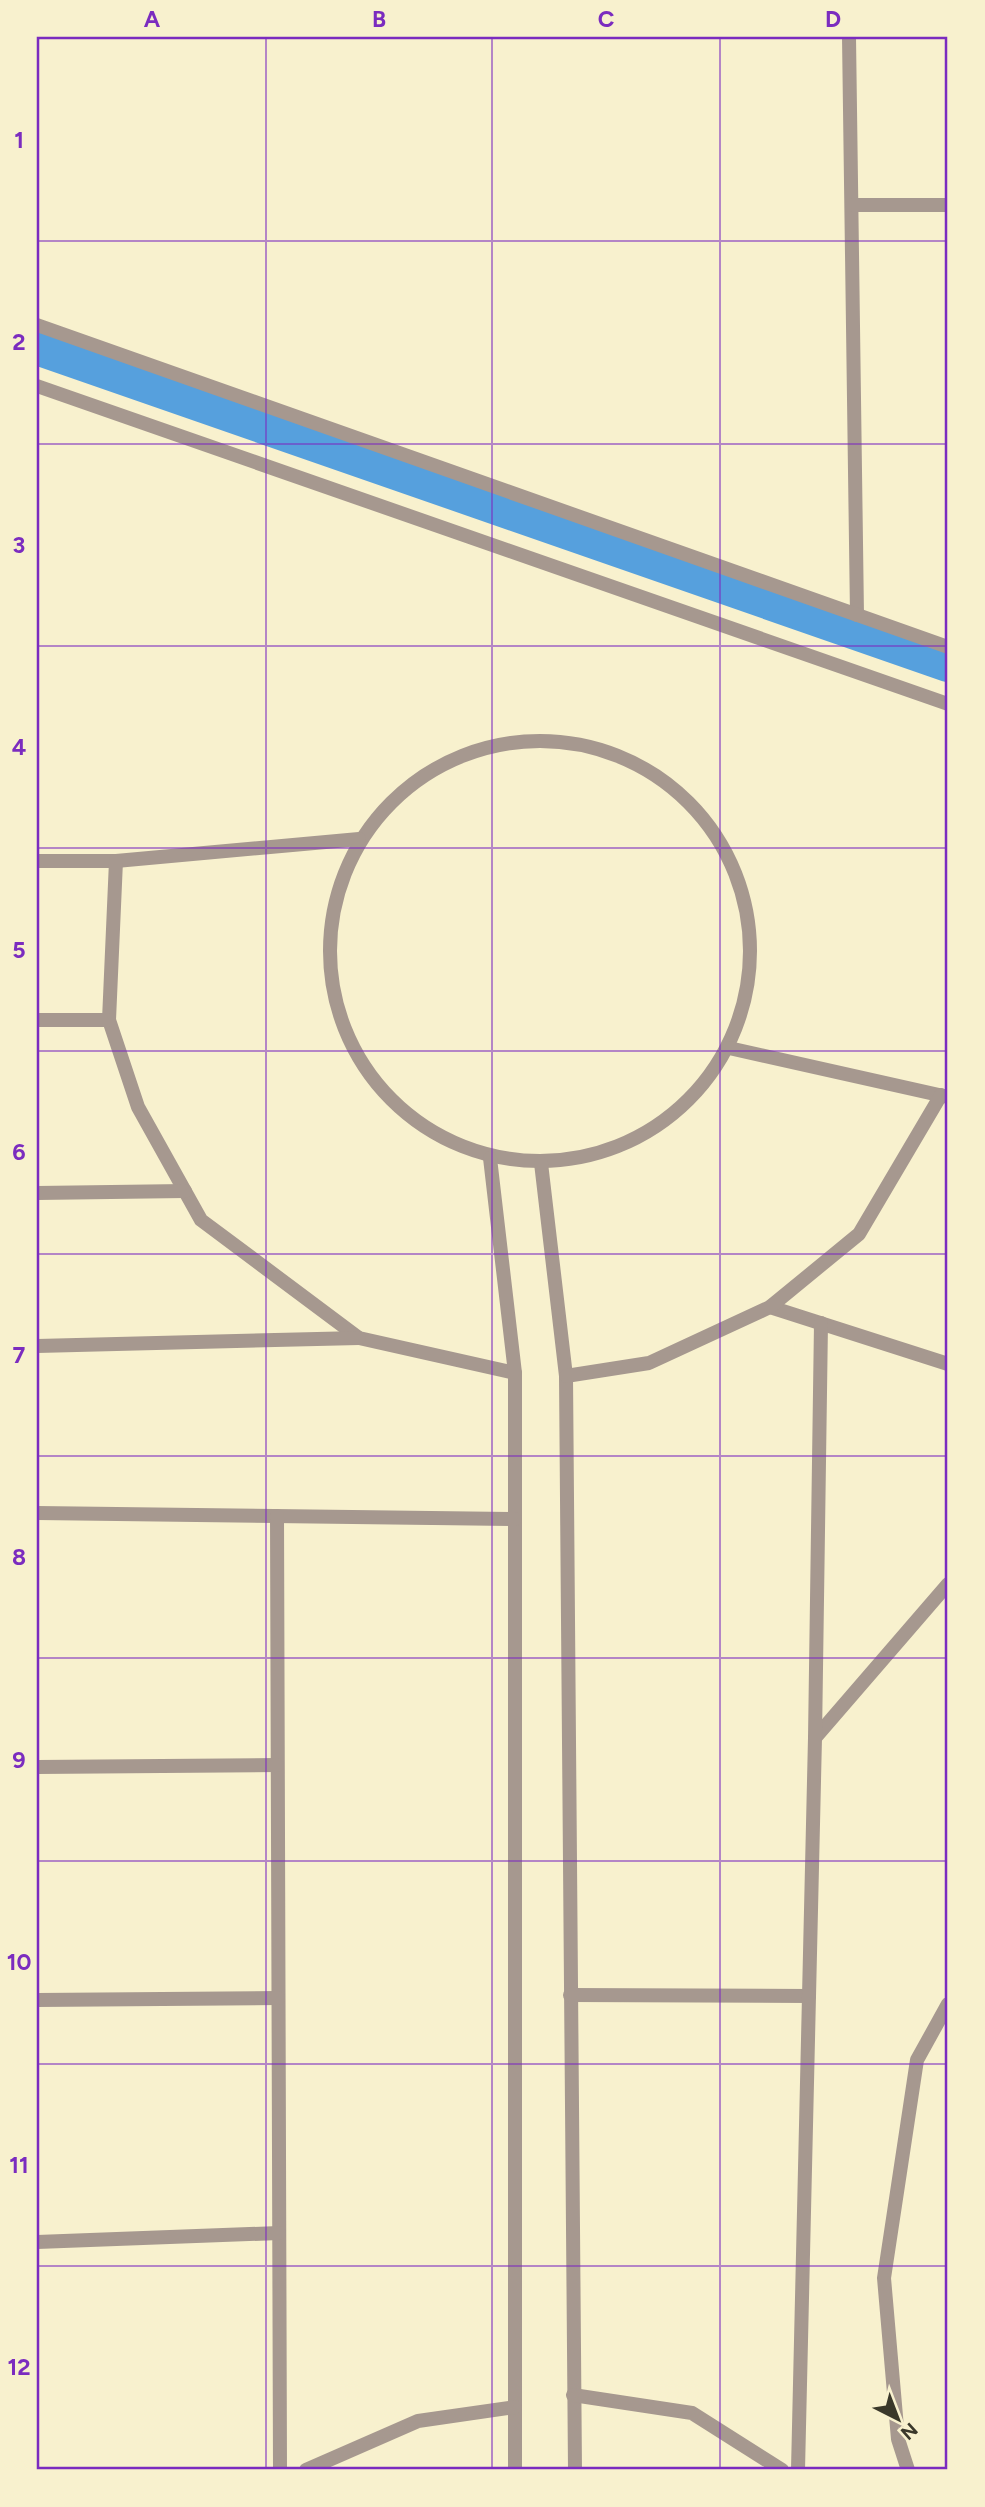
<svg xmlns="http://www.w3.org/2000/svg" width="985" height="2507" font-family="Figtree,sans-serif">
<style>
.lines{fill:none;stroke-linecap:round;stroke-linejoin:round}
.canal{stroke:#56a0dd;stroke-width:38}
.minor{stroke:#a6988f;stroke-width:14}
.tertiary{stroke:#a6988f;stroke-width:14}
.grid{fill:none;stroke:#7b2cbf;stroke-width:2;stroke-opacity:0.55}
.neatline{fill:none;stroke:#7b2cbf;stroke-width:2.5}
.grid-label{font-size:23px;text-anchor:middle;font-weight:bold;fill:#7b2cbf}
</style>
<rect width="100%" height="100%" fill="#f8f1ce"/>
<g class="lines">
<polyline class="canal" points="37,346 948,663"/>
<g class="minor">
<polyline points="849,37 857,615"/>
<polyline points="852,205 948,205"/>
<polyline points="37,386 948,704"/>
<circle cx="540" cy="951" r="210"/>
<polyline points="37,861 116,861 359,839"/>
<polyline points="116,861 109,1020 138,1107 201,1220 359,1338 515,1373"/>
<polyline points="37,1020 109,1020"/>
<polyline points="729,1048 948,1097"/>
<polyline points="490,1158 515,1373 515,2470"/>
<polyline points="541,1163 566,1376 575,2470"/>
<polyline points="37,1193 185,1191"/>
<polyline points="770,1307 948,1364"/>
<polyline points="37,1346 359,1338"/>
<polyline points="566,1376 649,1363 770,1307 859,1234 941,1095"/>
<polyline points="37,1513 515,1519"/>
<polyline points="277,1516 280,2470"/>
<polyline points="815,1738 948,1584"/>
<polyline points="37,1767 277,1765"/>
<polyline points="570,1995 809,1996"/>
<polyline points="37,2000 278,1998"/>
<polyline points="37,2242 279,2233"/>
<polyline points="573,2395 692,2413 782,2470"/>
<polyline points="306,2470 418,2421 515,2407"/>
<polyline points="798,2470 815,1738 821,1323"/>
<polyline points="908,2470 898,2439 884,2278 917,2060 948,2004"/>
</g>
<polyline class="tertiary" points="37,325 948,647"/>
</g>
<path class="grid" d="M266 37V2470M492 37V2470M720 37V2470M37 241H948M37 444H948M37 646H948M37 848H948M37 1051H948M37 1254H948M37 1456H948M37 1658H948M37 1861H948M37 2064H948M37 2266H948"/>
<rect width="985" height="2507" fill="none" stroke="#f8f1ce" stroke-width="77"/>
<g transform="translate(898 2419) rotate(138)" stroke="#f8f1ce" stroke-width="5" paint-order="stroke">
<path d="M0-5L12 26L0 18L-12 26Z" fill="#3a382a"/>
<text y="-10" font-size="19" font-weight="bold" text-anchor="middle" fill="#3a382a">N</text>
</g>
<rect x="38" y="38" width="908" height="2430" class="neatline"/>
<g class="grid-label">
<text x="152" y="27">A</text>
<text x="379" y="27">B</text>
<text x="606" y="27">C</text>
<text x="833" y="27">D</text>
<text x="19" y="148">1</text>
<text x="19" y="350">2</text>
<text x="19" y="553">3</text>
<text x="19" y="755">4</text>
<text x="19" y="958">5</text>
<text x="19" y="1160">6</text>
<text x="19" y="1363">7</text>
<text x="19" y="1565">8</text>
<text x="19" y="1768">9</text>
<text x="19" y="1970">10</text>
<text x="19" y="2173">11</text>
<text x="19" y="2375">12</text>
</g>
</svg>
